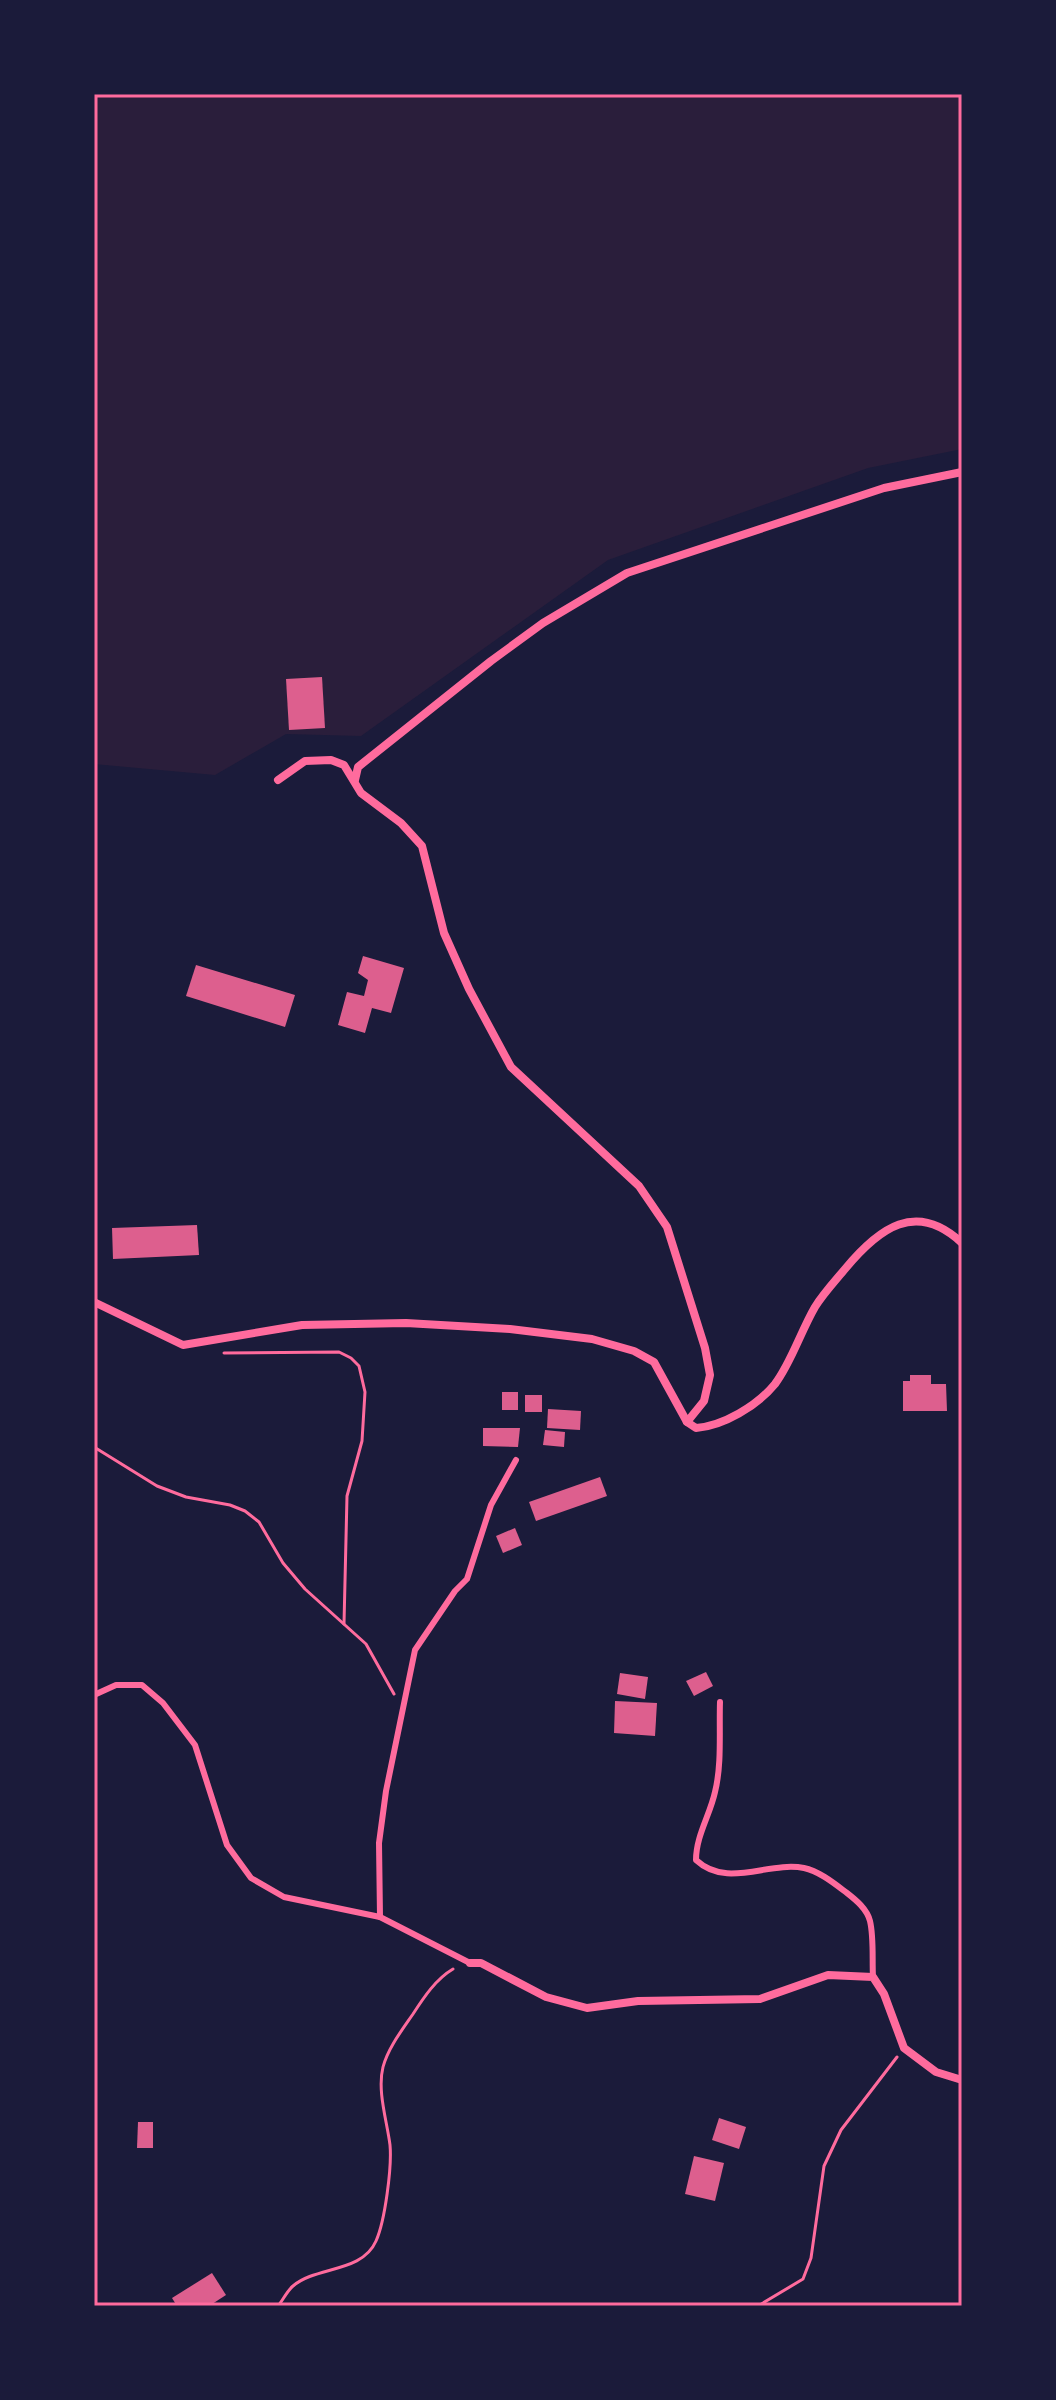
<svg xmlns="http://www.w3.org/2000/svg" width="1056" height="2400" font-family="'Public Sans',sans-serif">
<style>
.green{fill:#2a1e3b}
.building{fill:#dd5f8e}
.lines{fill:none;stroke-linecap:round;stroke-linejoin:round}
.path{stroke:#ff6b9d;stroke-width:3}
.service{stroke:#ff6b9d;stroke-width:6}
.minor{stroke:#ff6b9d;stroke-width:8}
.neatline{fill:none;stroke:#ff6b9d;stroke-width:3}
</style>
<rect width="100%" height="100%" fill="#1b1b3a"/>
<polygon class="green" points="94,94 962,94 962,449 868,468 608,560 361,736 286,734 215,775 94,764"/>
<g class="building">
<polygon points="322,677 325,728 289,730 286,679"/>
<polygon points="363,956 404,968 391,1013 372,1008 365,1033 338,1025 347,992 364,996 368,980 358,973"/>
<polygon points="196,965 295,995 285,1027 186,996"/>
<polygon points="197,1225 199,1255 113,1259 112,1228"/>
<polygon points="910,1375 931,1375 931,1384 946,1384 947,1411 903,1411 903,1381 910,1381"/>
<rect x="502" y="1392" width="16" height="18"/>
<rect x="525" y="1395" width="17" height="17"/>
<polygon points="548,1409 581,1411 580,1430 547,1428"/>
<polygon points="483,1428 520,1428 518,1447 483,1446"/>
<polygon points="545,1430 565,1432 564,1447 543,1445"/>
<polygon points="600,1477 607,1496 536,1521 529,1502"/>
<polygon points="515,1528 522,1545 503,1553 496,1536"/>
<polygon points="706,1672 713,1686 694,1696 686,1681"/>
<polygon points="620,1673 648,1677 645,1699 617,1694"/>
<polygon points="615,1701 657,1703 655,1736 614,1733"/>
<polygon points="719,2118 746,2127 739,2149 712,2140"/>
<polygon points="138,2122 153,2122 153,2148 137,2148"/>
<polygon points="694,2156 724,2163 715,2201 685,2194"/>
<polygon points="212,2273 226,2295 209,2306 177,2306 172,2298"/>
</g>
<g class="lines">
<g class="path">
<polyline points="224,1353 339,1352 351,1358 359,1366 365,1392 362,1441 347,1496 344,1624"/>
<polyline points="94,1447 157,1486 186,1497 230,1505 245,1511 259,1522 283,1563 305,1589 366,1644 394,1694"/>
<path d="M278 2306C283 2300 287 2291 293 2286 316 2266 362 2273 376 2241 385 2221 392 2167 390 2145 387 2121 377 2091 383 2067 388 2048 402 2030 413 2014 424 1997 436 1979 453 1969"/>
<polyline points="758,2306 803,2279 811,2258 824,2166 841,2130 897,2057"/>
</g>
<g class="service">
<polyline points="94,1695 116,1685 142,1685 163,1703 195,1745 227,1845 251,1878 284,1897 380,1917 470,1963"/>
<path d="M720 1702C719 1731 722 1764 715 1792 710 1815 696 1836 696 1860 727 1889 768 1861 804 1868 819 1871 835 1884 847 1893 856 1900 867 1909 870 1921 874 1938 872 1960 873 1977"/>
<polyline points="380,1917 379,1843 386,1791 415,1650 455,1591 467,1579 491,1505 516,1460"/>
</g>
<g class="minor">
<polyline points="278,780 305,761 331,760 344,765 361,793 401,823 422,846 444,933 469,989 511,1067 639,1186 667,1227 705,1348 710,1375 704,1401 687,1422"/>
<polyline points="355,780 358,767 491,661 543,623 627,573 884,488 962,472"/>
<path d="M94 1302 183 1345 302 1325 406 1323 510 1329 592 1339 634 1351 654 1362 687 1422 696 1428C723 1426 757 1406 775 1384 791 1363 801 1331 815 1307 823 1294 835 1281 845 1269 879 1228 916 1200 962 1243"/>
<polyline points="470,1963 481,1963 546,1997 587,2008 638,2001 760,1999 828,1975 873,1977 884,1994 904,2048 936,2072 962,2080"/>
</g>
</g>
<rect width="1056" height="2400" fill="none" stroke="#1b1b3a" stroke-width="192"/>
<rect x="96" y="96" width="864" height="2208" class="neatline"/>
</svg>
